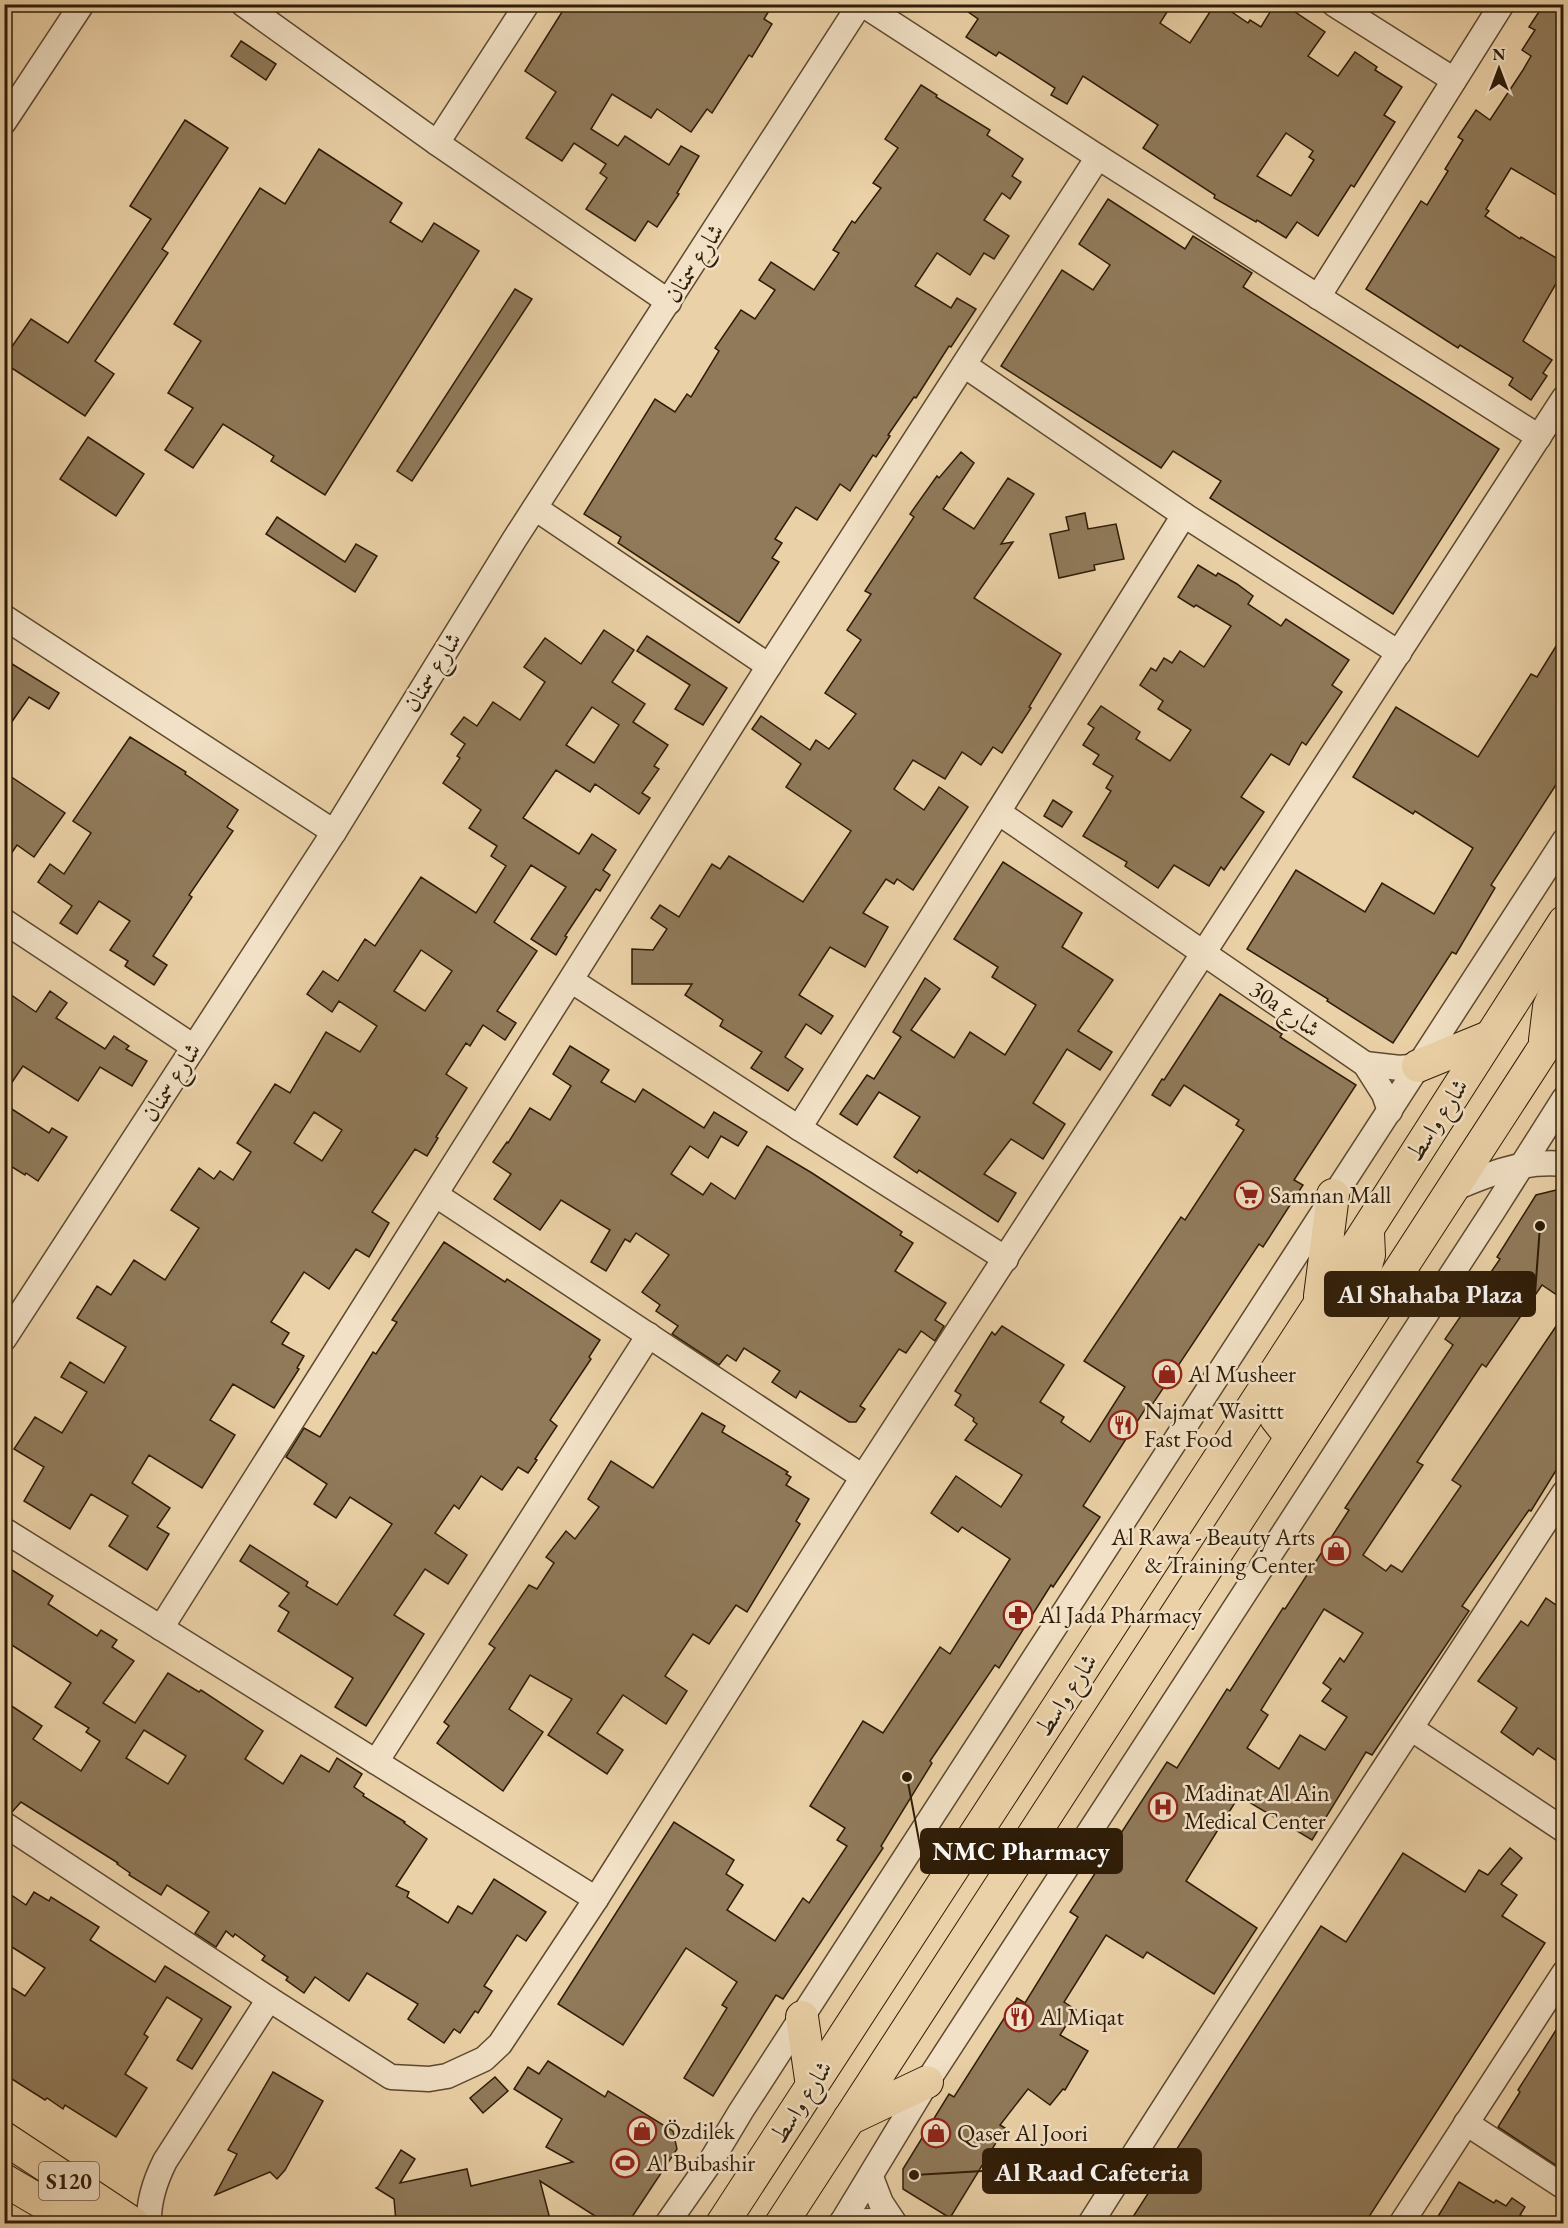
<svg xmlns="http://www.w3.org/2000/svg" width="1568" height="2228" font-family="'EB Garamond',Amiri,serif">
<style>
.building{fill:#907a5a;stroke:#2e1c07;stroke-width:1.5;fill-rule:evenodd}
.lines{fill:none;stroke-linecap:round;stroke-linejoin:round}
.minor-casing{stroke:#5d492f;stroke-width:27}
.major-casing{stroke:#2e1c07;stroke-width:34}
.minor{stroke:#f2e1c6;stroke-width:24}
.major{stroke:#ebd1a7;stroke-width:32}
.labels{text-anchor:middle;stroke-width:5;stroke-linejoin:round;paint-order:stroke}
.shield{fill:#f2e1c6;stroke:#695740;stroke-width:1.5}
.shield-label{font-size:22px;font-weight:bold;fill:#2e1c07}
.street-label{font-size:24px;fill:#2e1c07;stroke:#f2e1c6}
.poi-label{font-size:24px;fill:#2e1c07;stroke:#f2e1c6;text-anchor:start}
.leader{fill:none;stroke:#2e1c07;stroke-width:2}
.callout-dot{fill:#2e1c07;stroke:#f2e1c6;stroke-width:2}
.callout{fill:#2e1c07;stroke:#2e1c07;stroke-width:2}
.callout-label{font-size:26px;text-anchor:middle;font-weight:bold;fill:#fff}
</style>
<rect width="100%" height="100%" fill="#ebd1a7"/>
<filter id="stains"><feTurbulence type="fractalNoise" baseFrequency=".00333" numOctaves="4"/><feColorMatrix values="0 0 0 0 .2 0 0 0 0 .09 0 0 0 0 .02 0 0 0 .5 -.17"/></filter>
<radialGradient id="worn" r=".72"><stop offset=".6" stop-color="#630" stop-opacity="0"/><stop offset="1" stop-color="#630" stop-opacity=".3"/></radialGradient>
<g class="building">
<polygon points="567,4 773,4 764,19 772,24 752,57 749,55 712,113 707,109 691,132 657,109 651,118 612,94 591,129 618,146 625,136 669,165 681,146 699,156 677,193 679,194 657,227 648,221 635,241 586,209 607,178 600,173 606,164 574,143 562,161 526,138 556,92 525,71"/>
<path d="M957 4H1172L1160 23 1190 43 1215 4H1220L1248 23 1250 20 1261 27 1275 4H1283L1325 32 1308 56 1338 76 1355 52 1377 67 1375 70 1402 87 1384 115 1395 122 1354 187 1351 185 1318 236 1297 222 1286 238 1257 220 1256 222 1214 198 1215 195 1143 148 1158 125 1083 76 1067 104 1051 95 1055 88 999 52 996 56 966 37 978 19ZM1286 133 1313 151 1309 157 1314 160 1291 196 1257 176Z"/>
<polygon points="1544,4 1563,4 1563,199 1511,168 1486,209 1489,211 1485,216 1520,239 1521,237 1563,262 1563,287 1557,282 1523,341 1552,360 1543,373 1547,376 1531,400 1509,385 1513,378 1460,345 1458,348 1366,289 1421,201 1427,205 1448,171 1445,169 1463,140 1458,137 1476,110 1490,120 1523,70 1531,56 1522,50 1535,30 1529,27"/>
<polygon points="241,41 276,64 266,80 231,56"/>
<polygon points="921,85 937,95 936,97 990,130 987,135 1023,159 1012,176 1021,182 1010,199 1002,193 984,220 1009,236 994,259 984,253 970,275 937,253 915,286 951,308 957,298 976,309 951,347 949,346 916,398 914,397 888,435 890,436 876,457 873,455 850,491 840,484 817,520 796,507 775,539 782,543 772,558 779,562 739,623 618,543 621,537 584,514 655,399 675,412 687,394 691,397 719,351 715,348 741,310 755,319 775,290 759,280 771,262 814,290 839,253 833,250 852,221 855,223 881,188 873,183 898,148 885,139"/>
<polygon points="185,120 228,148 162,249 168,253 95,361 114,374 85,416 4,363 4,358 31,319 68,343 151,219 130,206"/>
<polygon points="319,149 402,203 390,222 422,242 434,223 479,251 325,495 271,461 274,456 223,424 193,468 165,450 193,408 168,393 201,341 174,324 260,188 285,204"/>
<polygon points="1108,199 1185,249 1193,236 1252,273 1243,287 1499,449 1393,614 1210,498 1221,481 1173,451 1161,468 1001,366 1062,270 1093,290 1110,265 1079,244"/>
<polygon points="515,289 532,299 412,481 397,471"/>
<polygon points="88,437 144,474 116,516 60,479"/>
<polygon points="961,452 974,463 943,509 974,529 1008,478 1034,494 1001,544 1013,542 974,598 1061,654 1029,707 1031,708 1002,753 993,747 981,765 962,752 945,779 913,760 894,789 924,810 939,787 968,807 913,890 897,879 894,884 886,879 863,913 888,927 865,967 830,947 799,995 833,1016 821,1034 806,1024 785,1057 803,1069 788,1091 751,1068 762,1052 720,1026 723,1020 685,995 692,984 632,984 632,949 653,950 667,929 651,918 660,905 679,917 712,864 720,869 729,856 803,902 851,831 786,787 801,764 752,729 761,716 810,750 816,740 829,749 856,714 825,693 861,640 847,630 871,594 865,591 914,517 910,514 937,476 939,478"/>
<polygon points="1085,513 1088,529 1116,524 1124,559 1094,565 1095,570 1059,578 1050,534 1069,530 1066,517"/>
<polygon points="277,517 345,562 356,544 377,556 355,592 266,534"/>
<polygon points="1198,565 1216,576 1218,573 1237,584 1253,596 1248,604 1281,626 1286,619 1349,660 1332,685 1342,692 1306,745 1302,742 1289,765 1271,754 1241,797 1264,812 1224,870 1221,867 1209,886 1174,865 1158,888 1125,866 1127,862 1083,836 1111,791 1106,788 1113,776 1093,764 1099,755 1083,745 1094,728 1088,724 1101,706 1140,732 1136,739 1170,761 1191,730 1158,709 1163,701 1140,685 1151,668 1156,671 1164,658 1172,663 1180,651 1204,667 1231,626 1196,605 1194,607 1178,597"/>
<path d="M604 630 634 650 612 682 645 704 633 722 668 745 654 766 659 769 642 793 650 798 639 814 595 784 590 792 556 770 523 818 579 854 592 834 616 850 603 870 610 875 600 891 596 889 565 936 567 937 556 955 531 939 566 887 531 865 494 922 537 951 497 1011 516 1023 505 1040 483 1025 470 1046 466 1043 446 1074 467 1088 436 1137 438 1138 427 1156 415 1149 372 1212 389 1223 369 1257 356 1249 329 1289 304 1272 271 1322 289 1333 282 1344 304 1356 297 1368 299 1369 274 1408 233 1384 210 1420 235 1435 202 1488 149 1455 132 1483 170 1508 157 1527 169 1534 147 1570 109 1546 128 1516 91 1494 70 1529 24 1501 44 1467 14 1449 35 1417 62 1433 87 1392 61 1377 70 1362 104 1383 126 1347 77 1318 97 1286 111 1295 134 1260 165 1280 199 1228 171 1210 199 1168 214 1179 220 1171 233 1180 251 1152 237 1143 275 1084 290 1093 326 1032 360 1052 377 1026 339 1001 332 1012 307 994 323 971 338 981 365 939 375 946 421 877 476 913 506 866 491 856 497 846 469 828 481 810 443 783 460 758 457 756 465 744 451 734 464 717 477 726 493 702 520 720 545 682 524 667 545 638 581 664ZM592 707 619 725 594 763 566 745ZM421 950 452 971 425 1011 394 991ZM314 1112 342 1130 322 1161 294 1143Z"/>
<polygon points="1563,635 1563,774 1491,885 1495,888 1456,954 1452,952 1393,1043 1327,1001 1328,999 1247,949 1296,870 1365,912 1382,883 1434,914 1473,848 1415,811 1413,814 1353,777 1396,707 1478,757 1531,674 1537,677"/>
<polygon points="647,636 727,688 703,725 675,709 690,685 637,651"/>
<polygon points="4,659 59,693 49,709 29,697 4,733"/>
<polygon points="130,737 186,772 185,774 238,810 227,827 233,831 189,895 192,897 153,956 167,965 154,985 125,966 128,961 110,950 130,921 99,901 77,934 60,923 72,906 38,882 50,864 64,874 91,833 73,821"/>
<polygon points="4,772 65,813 34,857 17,845 4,864"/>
<polygon points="1053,800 1072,812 1062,827 1044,816"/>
<polygon points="1003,862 1082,913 1062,947 1113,980 1078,1031 1112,1052 1100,1070 1067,1049 1033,1103 1065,1124 1043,1159 1011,1139 984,1174 1016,1193 998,1222 919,1170 917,1173 894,1157 920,1117 879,1092 857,1125 840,1114 867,1075 874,1079 901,1037 893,1032 925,978 940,989 911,1030 954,1058 970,1032 1005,1055 1036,1005 992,977 998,967 954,939"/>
<polygon points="4,990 36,1012 50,991 67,1003 56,1018 105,1049 114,1036 129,1046 126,1049 147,1061 132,1086 100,1067 78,1101 23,1066 4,1094"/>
<polygon points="1220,994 1282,1034 1280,1037 1356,1085 1294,1180 1303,1185 1263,1247 1259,1244 1152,1405 1149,1403 1083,1506 1100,1517 1053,1587 1051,1585 999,1668 995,1665 930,1761 932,1763 881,1846 883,1848 783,1999 776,1995 713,2096 684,2078 727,2008 722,2005 737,1982 686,1948 623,2045 558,2004 674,1822 734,1860 726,1874 743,1885 727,1910 775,1941 803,1898 809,1903 847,1846 837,1840 845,1828 810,1806 863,1721 883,1733 940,1647 950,1654 1010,1559 962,1527 958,1532 931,1513 956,1476 1001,1507 1022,1475 965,1440 977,1424 973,1421 974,1418 955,1405 961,1395 955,1391 992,1332 995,1335 1002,1326 1064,1365 1040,1402 1064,1417 1061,1422 1090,1442 1125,1387 1084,1361 1181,1217 1185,1220 1244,1130 1236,1125 1239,1120 1184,1085 1170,1106 1152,1095 1162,1079 1164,1080"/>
<polygon points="570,1046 609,1070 601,1082 635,1102 643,1089 704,1128 714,1112 747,1132 738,1146 721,1136 708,1158 690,1146 671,1174 703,1195 711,1183 735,1199 767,1146 812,1173 887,1222 902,1232 900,1235 913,1243 895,1271 946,1303 935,1320 944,1326 935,1341 921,1331 906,1353 899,1349 860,1406 865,1409 856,1422 849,1422 800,1391 796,1398 772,1382 780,1371 744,1348 736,1361 727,1355 719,1365 672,1334 678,1326 656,1311 660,1305 642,1292 669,1255 636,1233 630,1242 625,1239 606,1271 591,1262 610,1230 561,1200 540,1230 494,1199 511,1174 493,1162 507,1142 508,1143 530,1108 550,1120 571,1086 553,1074"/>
<polygon points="4,1104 49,1133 52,1128 67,1137 38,1181 26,1173 25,1175 4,1162"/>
<path d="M1556 1190 1563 1195V1299L1542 1285 1486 1367 1482 1364 1417 1462 1423 1465 1363 1555 1386 1571 1391 1565 1402 1572 1461 1486 1452 1480 1563 1316V1459L1531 1511 1529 1510 1462 1606 1469 1611 1372 1755 1366 1752 1312 1840 1239 1796 1186 1881 1257 1928 1214 1994 1147 1952 1143 1958 1106 1935 1064 2002 1076 2010 1060 2035 1088 2051 1065 2090 1063 2089 1050 2105 1028 2089 1000 2125 1005 2128 950 2218 903 2189V2169L949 2094 954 2097 1017 1998 1025 2003 1078 1917 1070 1912 1167 1762 1177 1768 1227 1689 1230 1691 1283 1608 1285 1609 1349 1510 1345 1508 1453 1345 1445 1339 1500 1259 1497 1257 1536 1195ZM1324 1609 1363 1633 1344 1662 1340 1658 1323 1683 1331 1689 1322 1701 1347 1717 1325 1750 1300 1735 1279 1769 1247 1748 1268 1715 1261 1710Z"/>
<polygon points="444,1242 505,1282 507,1279 600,1340 589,1357 591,1359 550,1420 557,1426 535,1459 537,1460 528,1473 518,1467 502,1490 481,1476 459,1509 454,1505 435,1533 467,1555 448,1584 425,1569 394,1615 424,1634 366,1726 335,1707 353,1678 278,1631 289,1612 279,1606 289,1593 240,1561 250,1545 308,1582 306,1586 337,1605 392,1524 350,1497 336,1518 314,1504 327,1484 286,1457 304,1428 320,1437 373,1352 376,1354 397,1322 392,1320"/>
<polygon points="702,1413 725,1426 722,1432 788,1472 786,1474 791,1477 786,1485 809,1499 796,1521 800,1524 747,1612 736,1605 709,1644 693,1634 665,1676 687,1691 666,1724 623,1695 597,1733 623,1750 607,1774 548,1735 572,1699 530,1675 509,1709 543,1732 503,1791 437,1743 449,1726 444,1722 495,1648 489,1644 529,1585 537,1589 554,1563 546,1557 566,1531 575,1539 599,1507 588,1499 611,1461 653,1488"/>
<path d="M12 1570 53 1596 48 1604 97 1636 101 1630 117 1640 112 1647 134 1661 103 1703 135 1723 168 1673 199 1692 201 1690 263 1731 245 1759 283 1784 301 1755 329 1772 337 1758 362 1774 354 1787 364 1794 363 1796 405 1822 404 1823 427 1839 396 1886 409 1892 407 1897 448 1923 458 1906 472 1914 494 1879 546 1912 526 1941 517 1935 484 1986 492 1991 478 2013 475 2011 460 2033 454 2029 444 2043 408 2019 418 2004 367 1973 349 2001 315 1977 304 1993 286 1980 288 1977 262 1960 265 1956 235 1934 233 1937 226 1931 216 1947 195 1933 209 1912 167 1885 161 1895 129 1875 130 1873 117 1864 118 1863 21 1802 12 1812 4 1810V1701L42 1726 33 1739 81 1771 100 1741 86 1732 89 1728 55 1707 71 1683 4 1640V1581ZM144 1730 186 1756 168 1784 126 1758Z"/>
<polygon points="1546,1598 1563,1610 1563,1765 1538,1748 1533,1755 1501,1732 1517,1708 1478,1681 1521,1621 1528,1626"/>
<polygon points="1510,1848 1522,1858 1501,1884 1517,1895 1502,1916 1545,1943 1365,2223 1129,2223 1321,1926 1346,1942 1403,1853 1465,1892 1479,1870 1488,1875"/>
<polygon points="4,1890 26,1905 34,1892 49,1901 51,1897 99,1927 90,1940 155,1982 165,1966 231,2007 192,2069 177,2060 202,2019 167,1997 144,2034 148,2037 125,2074 147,2088 116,2137 65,2105 63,2109 47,2098 45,2100 4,2074 4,1983 25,1996 45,1968 4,1942"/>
<polygon points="1563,2019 1563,2170 1498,2127 1520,2092 1518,2090"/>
<polygon points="548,2061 605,2097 608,2091 673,2131 677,2149 628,2223 606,2223 540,2181 551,2223 396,2222 394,2199 376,2188 378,2187 401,2150 415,2159 400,2183 467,2169 471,2186 573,2162 546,2147 562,2119 514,2089 528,2067 539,2074"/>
<polygon points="273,2072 323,2101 285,2170 277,2179 270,2172 215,2195 237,2154 228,2150"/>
<polygon points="495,2077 508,2091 483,2113 470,2098"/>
<polygon points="1459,2182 1494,2203 1496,2200 1506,2206 1512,2198 1525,2207 1520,2215 1534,2223 1434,2223"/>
</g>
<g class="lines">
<g class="minor-casing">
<g id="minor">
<polyline points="243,4 437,143 669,302"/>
<polyline points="862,4 1098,157 1539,437"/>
<polyline points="1334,4 1454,80"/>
<polyline points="4,122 82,4"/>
<polyline points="437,143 527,4"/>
<polyline points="1318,297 1502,4"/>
<polyline points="964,365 1184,515"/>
<polyline points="535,508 769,666"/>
<polyline points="4,617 334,832"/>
<polyline points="4,921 194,1047"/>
<polyline points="572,981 799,1128 1006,1259"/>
<polyline points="1365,1064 1400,1068 1418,1066"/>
<polyline points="1390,1111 1384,1094 1365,1064 998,812 1184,515 1399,653"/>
<polyline points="799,1128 998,812"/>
<path d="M1451 1190C1488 1174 1523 1160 1564 1164"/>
<polyline points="436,1195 863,1477"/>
<polyline points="4,1339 334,832 514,540 860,4"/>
<polyline points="4,1530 596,1899"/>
<polyline points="161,1628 769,666 1098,157"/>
<polyline points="1412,1729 1564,1830"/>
<polyline points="376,1762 649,1335"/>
<polyline points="4,1824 269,1999 391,2077 429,2079 447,2076 484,2059 500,2044 596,1899 863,1477 1564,398"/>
<polyline points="1466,2123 1564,2187"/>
<polyline points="871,2177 881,2203 895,2224"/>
<polyline points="842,2222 870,2221 885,2224"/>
<path d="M149 2224C148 2201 155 2181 165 2161L269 1999"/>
<polyline points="667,2224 711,2161 741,2111 1564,841"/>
<polyline points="841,2224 927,2082 1493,1211 1564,1099"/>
<path d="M1090 2224C1245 1978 1406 1737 1564 1493"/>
<polyline points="1401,2224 1564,1973"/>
</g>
</g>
<g class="major-casing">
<g id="major">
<polyline points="1545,1040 1549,1007 1564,973"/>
<polyline points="1418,1066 1489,1037"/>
<polyline points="1320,1296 1333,1195"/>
<polyline points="1297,1428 1283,1427 1276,1418 1276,1412 1362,1280 1369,1255 1368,1233"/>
<polyline points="802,2017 812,2086"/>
<polyline points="849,2119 927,2082"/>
<polyline points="4,2138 134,2224"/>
<polyline points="4,2180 79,2224"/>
<polyline points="722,2224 1319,1305 1564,922"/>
<polyline points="781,2224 1564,1017"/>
</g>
</g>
<use href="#minor" class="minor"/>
<use href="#major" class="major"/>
</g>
<defs>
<g id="supermarket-ring" transform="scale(1.5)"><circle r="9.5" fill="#f2e1c6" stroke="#8f2418" stroke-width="1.5"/><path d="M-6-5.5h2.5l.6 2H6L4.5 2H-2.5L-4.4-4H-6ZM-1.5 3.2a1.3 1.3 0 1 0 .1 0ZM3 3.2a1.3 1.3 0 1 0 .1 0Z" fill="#8f2418"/></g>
<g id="shop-ring" transform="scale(1.5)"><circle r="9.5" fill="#f2e1c6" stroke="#8f2418" stroke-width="1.5"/><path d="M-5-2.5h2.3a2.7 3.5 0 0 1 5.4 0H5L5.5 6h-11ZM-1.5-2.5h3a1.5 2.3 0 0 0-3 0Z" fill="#8f2418"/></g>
<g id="restaurant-ring" transform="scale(1.5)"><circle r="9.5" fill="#f2e1c6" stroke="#8f2418" stroke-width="1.5"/><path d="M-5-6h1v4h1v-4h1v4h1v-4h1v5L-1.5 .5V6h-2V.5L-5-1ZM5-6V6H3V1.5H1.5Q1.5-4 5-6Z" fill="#8f2418"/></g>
<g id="pharmacy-ring" transform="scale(1.5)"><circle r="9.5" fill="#f2e1c6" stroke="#8f2418" stroke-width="1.5"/><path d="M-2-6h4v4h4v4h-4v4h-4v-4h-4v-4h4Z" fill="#8f2418"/></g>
<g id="hospital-ring" transform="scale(1.5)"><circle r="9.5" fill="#f2e1c6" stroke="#8f2418" stroke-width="1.5"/><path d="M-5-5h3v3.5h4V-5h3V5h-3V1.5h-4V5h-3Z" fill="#8f2418"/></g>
<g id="stadium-ring" transform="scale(1.5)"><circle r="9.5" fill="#f2e1c6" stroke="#8f2418" stroke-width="1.5"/><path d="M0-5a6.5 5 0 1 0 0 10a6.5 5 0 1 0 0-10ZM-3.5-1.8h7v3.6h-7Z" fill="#8f2418"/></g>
</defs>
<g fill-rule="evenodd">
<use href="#supermarket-ring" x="1249" y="1195"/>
<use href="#shop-ring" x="1167" y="1374"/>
<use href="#restaurant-ring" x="1123" y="1425"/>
<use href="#shop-ring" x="1336" y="1551"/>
<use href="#pharmacy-ring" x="1018" y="1615"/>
<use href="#hospital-ring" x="1163" y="1807"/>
<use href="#restaurant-ring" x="1019" y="2017"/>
<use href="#shop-ring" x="642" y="2131"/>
<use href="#shop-ring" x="936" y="2133"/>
<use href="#stadium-ring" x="625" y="2163"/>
</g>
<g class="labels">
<rect class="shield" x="39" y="2162" width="60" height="38" rx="4.5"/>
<g class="shield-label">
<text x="69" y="2189">S120</text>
</g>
<g class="street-label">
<text transform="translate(694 263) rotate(-57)" y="8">شارع سمنان</text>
<text transform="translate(432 672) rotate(-58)" y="8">شارع سمنان</text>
<text transform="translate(1285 1009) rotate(35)" y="8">30a شارع</text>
<text transform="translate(171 1082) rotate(-57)" y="8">شارع سمنان</text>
<text transform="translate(1437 1120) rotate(-57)" y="8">شارع واسط</text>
<text transform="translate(1066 1695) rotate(-57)" y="8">شارع واسط</text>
<text transform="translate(801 2102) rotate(-57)" y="8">شارع واسط</text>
</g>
<g class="poi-label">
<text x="1270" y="1203">Samnan Mall</text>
<text x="1188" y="1382">Al Musheer</text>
<text x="1144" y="1419">Najmat Wasittt<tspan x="1144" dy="28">Fast Food</tspan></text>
<text x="1315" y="1545" text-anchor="end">Al Rawa - Beauty Arts<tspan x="1315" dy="28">&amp; Training Center</tspan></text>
<text x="1039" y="1623">Al Jada Pharmacy</text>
<text x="1184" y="1801">Madinat Al Ain<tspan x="1184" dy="28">Medical Center</tspan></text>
<text x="1040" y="2025">Al Miqat</text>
<text x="663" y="2139">Özdilek</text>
<text x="957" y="2141">Qaser Al Joori</text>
<text x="646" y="2171">Al Bubashir</text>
</g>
</g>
<path class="leader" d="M1540 1226L1535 1294M907 1777L921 1851M914 2175L983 2171"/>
<g class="callout-dot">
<circle cx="1540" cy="1226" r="6"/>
<circle cx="907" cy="1777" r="6"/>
<circle cx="914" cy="2175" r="6"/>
</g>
<g class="callout">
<rect x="1325" y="1272" width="210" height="44" rx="6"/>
<rect x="921" y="1829" width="201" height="44" rx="6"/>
<rect x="983" y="2149" width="218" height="44" rx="6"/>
</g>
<g class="callout-label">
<text x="1430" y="1303">Al Shahaba Plaza</text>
<text x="1021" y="1860">NMC Pharmacy</text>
<text x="1092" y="2181">Al Raad Cafeteria</text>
</g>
<rect width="1568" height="2228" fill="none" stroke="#ebd1a7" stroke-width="24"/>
<rect x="6" y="6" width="1556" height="2216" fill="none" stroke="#2e1c07" stroke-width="3"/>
<rect x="12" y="12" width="1544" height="2204" fill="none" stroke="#2e1c07" stroke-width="1.5"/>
<g transform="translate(1499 69)" stroke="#f2e1c6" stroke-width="4.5" paint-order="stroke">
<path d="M0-4.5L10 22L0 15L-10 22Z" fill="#2e1c07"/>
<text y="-9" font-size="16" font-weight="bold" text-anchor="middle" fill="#2e1c07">N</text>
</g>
<rect width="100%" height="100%" filter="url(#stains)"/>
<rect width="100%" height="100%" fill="url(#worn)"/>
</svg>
